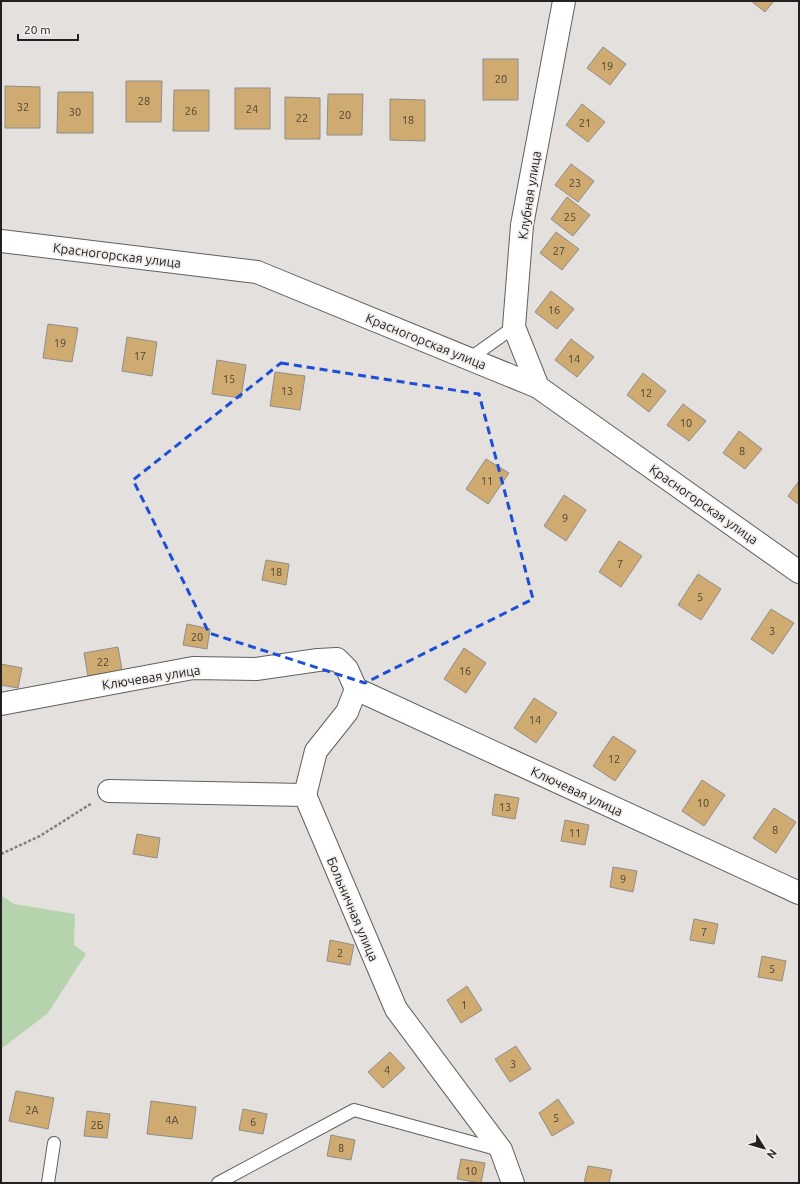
<svg xmlns="http://www.w3.org/2000/svg" width="800" height="1184" font-family="Ubuntu,sans-serif">
<style>
.green{fill:#b5d4ad}
.building{fill:#cfab71;stroke:#8f8d8a}
.lines{fill:none;stroke-linecap:round;stroke-linejoin:round}
.service-casing{stroke:#625f5d;stroke-width:14}
.minor-casing{stroke:#625f5d;stroke-width:24}
.path{stroke:#817e7d;stroke-width:2.5;stroke-dasharray:3 2;stroke-linecap:butt}
.service{stroke:#fff;stroke-width:12}
.minor{stroke:#fff;stroke-width:22}
.marked{fill:none;stroke:#1d4ed8;stroke-width:3;stroke-dasharray:8 5;stroke-linejoin:round}
.labels{text-anchor:middle;stroke-width:3.5;stroke-linejoin:round;paint-order:stroke}
.number-label{font-size:11px;fill:#4d4334}
.street-label{font-size:13px;fill:#222020;stroke:#f1edeb}
</style>
<rect width="100%" height="100%" fill="#e3e0dd"/>
<polygon class="green" points="1,895 14,904 75,914 74,945 86,954 48,1013 1,1049"/>
<g class="building">
<polygon points="751,1 774,1 765,12"/>
<polygon points="603,47 626,64 610,85 587,68"/>
<rect x="483" y="59" width="35" height="41"/>
<polygon points="126,81 162,81 161,122 126,122"/>
<polygon points="5,86 40,87 40,128 5,128"/>
<rect x="235" y="88" width="35" height="41"/>
<polygon points="174,90 209,90 209,131 173,131"/>
<polygon points="58,92 93,92 93,133 57,133"/>
<polygon points="328,94 363,94 362,135 327,135"/>
<polygon points="285,97 320,98 320,139 285,139"/>
<polygon points="390,99 425,100 425,141 390,140"/>
<polygon points="582,104 605,122 588,142 566,125"/>
<polygon points="571,164 594,181 578,202 555,185"/>
<polygon points="567,197 590,215 573,236 551,219"/>
<polygon points="556,232 579,249 562,270 540,253"/>
<polygon points="551,291 574,309 557,329 535,312"/>
<polygon points="48,324 78,328 72,362 43,358"/>
<polygon points="127,337 157,342 152,376 122,371"/>
<polygon points="571,339 594,357 577,377 555,360"/>
<polygon points="217,360 246,365 241,398 212,394"/>
<polygon points="275,372 305,376 300,410 270,406"/>
<polygon points="643,373 666,391 649,412 627,395"/>
<polygon points="683,404 706,421 689,441 667,425"/>
<polygon points="739,431 762,449 745,469 723,453"/>
<polygon points="486,459 509,473 488,504 466,489"/>
<polygon points="799,481 799,505 788,496"/>
<polygon points="564,495 586,510 566,541 544,526"/>
<polygon points="619,541 642,556 621,587 599,572"/>
<polygon points="266,560 289,564 286,585 262,580"/>
<polygon points="698,574 721,589 701,620 678,605"/>
<polygon points="771,609 794,623 773,654 751,639"/>
<polygon points="187,624 210,629 207,649 183,645"/>
<polygon points="118,647 122,670 88,676 84,653"/>
<polygon points="464,648 486,663 466,693 444,679"/>
<polygon points="1,664 22,668 18,688 1,685"/>
<polygon points="534,698 557,713 536,743 514,728"/>
<polygon points="613,736 636,751 615,781 593,766"/>
<polygon points="702,780 725,795 704,826 682,811"/>
<polygon points="495,794 519,798 515,819 492,815"/>
<polygon points="774,808 796,822 776,853 753,838"/>
<polygon points="565,820 589,825 585,845 561,841"/>
<polygon points="137,834 160,838 157,858 133,854"/>
<polygon points="613,867 637,871 633,892 610,887"/>
<polygon points="694,919 718,924 714,944 690,940"/>
<polygon points="330,940 354,945 350,965 327,961"/>
<polygon points="762,956 786,961 782,981 758,977"/>
<polygon points="467,986 482,1010 461,1023 447,1000"/>
<polygon points="516,1046 531,1069 510,1082 495,1059"/>
<polygon points="390,1052 405,1068 383,1088 368,1072"/>
<polygon points="16,1091 54,1098 48,1129 9,1121"/>
<polygon points="558,1099 574,1123 552,1136 539,1113"/>
<polygon points="151,1101 196,1107 192,1139 147,1134"/>
<polygon points="243,1109 267,1114 263,1134 239,1130"/>
<polygon points="87,1111 110,1114 107,1138 84,1136"/>
<polygon points="331,1135 355,1140 351,1160 327,1156"/>
<polygon points="461,1159 485,1163 481,1183 457,1179"/>
<polygon points="588,1166 612,1170 609,1183 584,1183"/>
</g>
<g class="lines">
<g class="service-casing">
<g id="service">
<polyline points="469,359 514,327"/>
<polyline points="48,1183 54,1143"/>
<polyline points="218,1183 354,1110 500,1150"/>
</g>
</g>
<g class="minor-casing">
<g id="minor">
<polyline points="1,241 257,272 538,387 799,572"/>
<polyline points="538,387 514,327 522,225 564,1"/>
<polyline points="356,689 799,893"/>
<polyline points="1,704 193,668 256,669 318,660 337,659 347,669 356,689 347,712 316,751 305,795"/>
<polyline points="109,791 305,795 396,1009 501,1150 513,1183"/>
</g>
</g>
<polyline class="path" points="1,854 40,836 92,803"/>
<use href="#service" class="service"/>
<use href="#minor" class="minor"/>
</g>
<path class="marked" d="M281 363 479 394 533 599 365 683 209 633 133 480Z"/>
<g class="labels">
<g class="number-label">
<text x="607" y="70">19</text>
<text x="501" y="83">20</text>
<text x="144" y="105">28</text>
<text x="23" y="111">32</text>
<text x="252" y="113">24</text>
<text x="191" y="115">26</text>
<text x="75" y="116">30</text>
<text x="345" y="119">20</text>
<text x="302" y="122">22</text>
<text x="408" y="124">18</text>
<text x="585" y="127">21</text>
<text x="575" y="187">23</text>
<text x="570" y="221">25</text>
<text x="559" y="255">27</text>
<text x="554" y="314">16</text>
<text x="60" y="347">19</text>
<text x="140" y="360">17</text>
<text x="574" y="363">14</text>
<text x="229" y="383">15</text>
<text x="287" y="395">13</text>
<text x="646" y="397">12</text>
<text x="686" y="427">10</text>
<text x="742" y="455">8</text>
<text x="487" y="485">11</text>
<text x="565" y="522">9</text>
<text x="620" y="568">7</text>
<text x="276" y="576">18</text>
<text x="700" y="601">5</text>
<text x="772" y="635">3</text>
<text x="197" y="641">20</text>
<text x="103" y="666">22</text>
<text x="465" y="675">16</text>
<text x="535" y="724">14</text>
<text x="614" y="763">12</text>
<text x="703" y="807">10</text>
<text x="505" y="811">13</text>
<text x="775" y="834">8</text>
<text x="575" y="837">11</text>
<text x="623" y="883">9</text>
<text x="704" y="936">7</text>
<text x="340" y="957">2</text>
<text x="772" y="973">5</text>
<text x="464" y="1009">1</text>
<text x="513" y="1068">3</text>
<text x="387" y="1074">4</text>
<text x="32" y="1114">2А</text>
<text x="556" y="1122">5</text>
<text x="172" y="1124">4А</text>
<text x="253" y="1126">6</text>
<text x="97" y="1129">2Б</text>
<text x="341" y="1152">8</text>
<text x="471" y="1175">10</text>
</g>
<g class="street-label">
<text transform="translate(529 195) rotate(-81)" y="5">Клубная улица</text>
<text transform="translate(117 255) rotate(7)" y="5">Красногорская улица</text>
<text transform="translate(426 341) rotate(22)" y="5">Красногорская улица</text>
<text transform="translate(704 504) rotate(35)" y="5">Красногорская улица</text>
<text transform="translate(151 677) rotate(-9)" y="5">Ключевая улица</text>
<text transform="translate(577 791) rotate(25)" y="5">Ключевая улица</text>
<text transform="translate(353 909) rotate(67)" y="5">Больничная улица</text>
</g>
</g>
<rect width="800" height="1184" fill="none" stroke="#222020" stroke-width="4"/>
<g transform="translate(764 1148) rotate(127)" stroke="#f1edeb" stroke-width="3" paint-order="stroke">
<path d="M0-3L7 15L0 10L-7 15Z" fill="#222020"/>
<text y="-6" font-size="11" font-weight="bold" text-anchor="middle" fill="#222020">N</text>
</g>
<path d="M18 34v6h60v-6" fill="none" stroke="#222020" stroke-width="2"/>
<text x="24" y="34" font-size="12" fill="#222020" stroke="#f1edeb" stroke-width="3" paint-order="stroke">20 m</text>
</svg>
